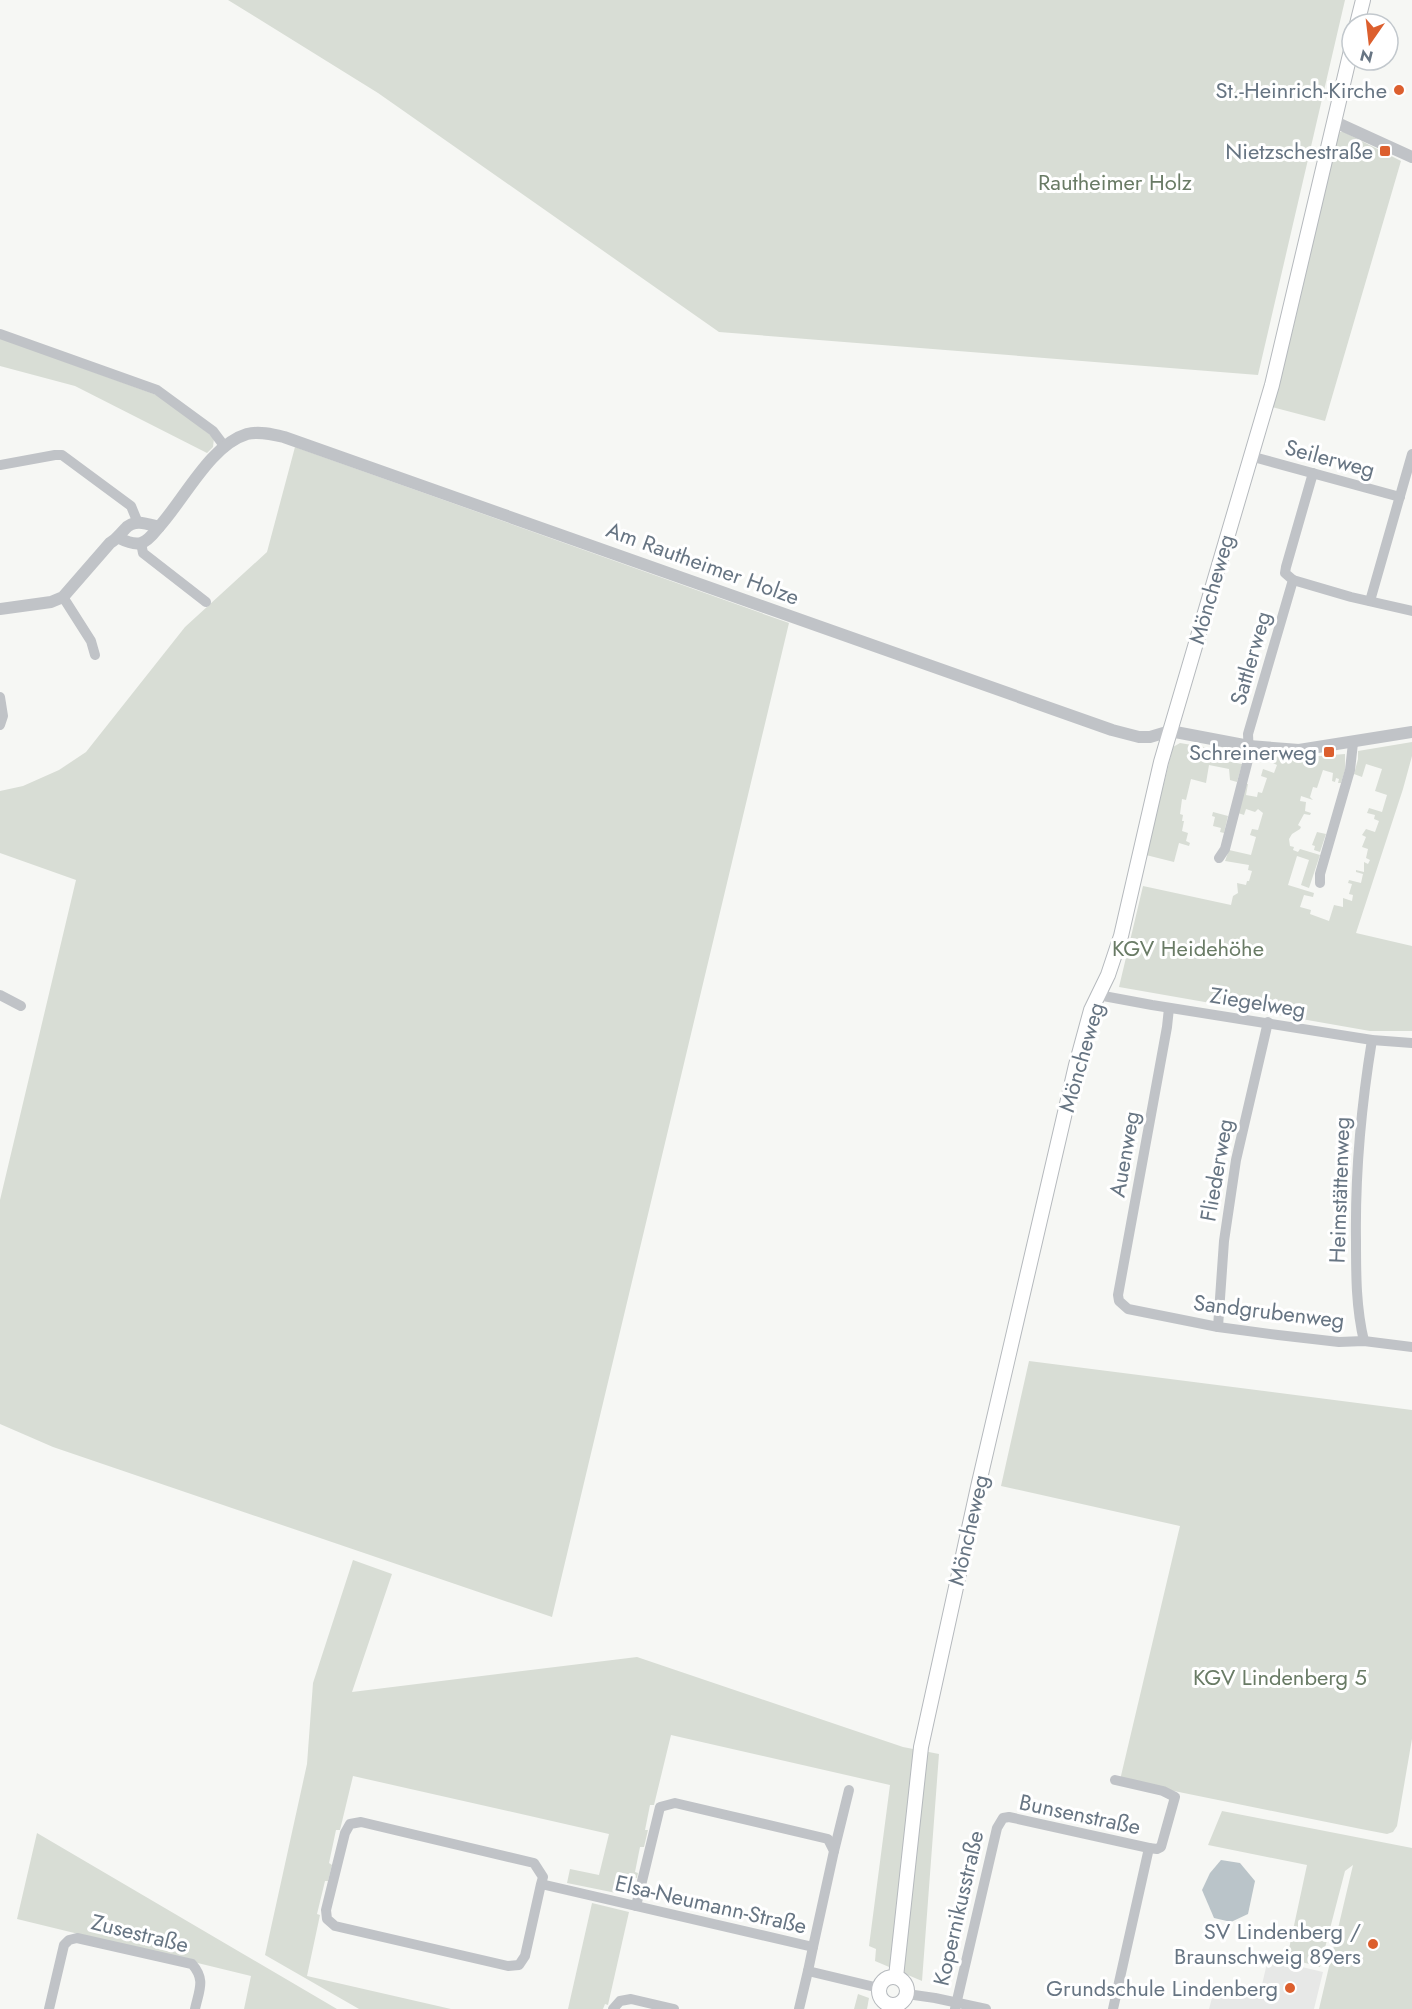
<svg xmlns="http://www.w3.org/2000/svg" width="1412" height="2009" font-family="Jost,sans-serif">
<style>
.built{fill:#e7e8e7}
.green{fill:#d8ddd5}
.water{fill:#bac4c9}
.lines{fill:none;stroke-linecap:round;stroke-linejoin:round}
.secondary-casing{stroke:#b5b9bd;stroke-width:16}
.minor{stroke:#c0c3c7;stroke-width:10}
.tertiary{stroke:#c0c3c7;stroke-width:12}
.secondary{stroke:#fff;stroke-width:14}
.poi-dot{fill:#dc5f2e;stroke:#fff;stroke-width:2}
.labels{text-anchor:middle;stroke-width:6;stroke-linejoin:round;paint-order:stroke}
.poi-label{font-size:22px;fill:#677583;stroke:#fff;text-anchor:end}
.park-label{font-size:22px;fill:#697b65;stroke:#fff}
.street-label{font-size:22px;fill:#677583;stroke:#fff}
</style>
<rect width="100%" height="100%" fill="#f6f7f4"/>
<polygon class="built" points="1268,1959 1323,1972 1314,2009 1209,2009 1216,1983 1260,1993"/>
<g class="green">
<polygon points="228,0 1345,0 1258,375 719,332 378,93"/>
<polygon points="1339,132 1344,132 1401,161 1325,421 1272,407 1293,329"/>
<polygon points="0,338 162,397 214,438 213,447 207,453 75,386 0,366"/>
<polygon points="295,447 789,623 552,1617 53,1447 0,1424 0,1200 76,880 0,853 0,791 23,786 59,770 86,752 185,627 267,552"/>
<polygon points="1412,742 1412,756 1403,789 1356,933 1412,946 1412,1031 1370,1031 1119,987 1143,886 1231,905 1233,896 1238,893 1237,883 1246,885 1247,881 1249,881 1252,871 1248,870 1249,865 1225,861 1229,850 1251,855 1256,837 1250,835 1252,829 1258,830 1263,813 1258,809 1255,812 1246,809 1244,815 1238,813 1246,784 1248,784 1246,795 1257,797 1258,792 1262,793 1267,778 1261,776 1263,769 1274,773 1277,765 1269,761 1252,759 1253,755 1295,758 1345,754 1345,770 1341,783 1338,783 1339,779 1336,778 1335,782 1332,781 1333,773 1323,770 1317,788 1313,787 1310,797 1313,800 1301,796 1300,801 1306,802 1305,811 1311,813 1310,815 1304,814 1298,825 1301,827 1300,829 1292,834 1289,839 1290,846 1294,847 1293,850 1298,852 1300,849 1320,855 1309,888 1301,885 1309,860 1297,856 1288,885 1314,893 1313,897 1304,895 1300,907 1311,910 1310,914 1329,921 1334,905 1343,907 1343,898 1352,901 1353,895 1349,894 1352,884 1348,883 1349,880 1361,883 1363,874 1356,872 1356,870 1364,872 1364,862 1368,864 1370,860 1366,858 1368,849 1362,847 1366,837 1362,835 1366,829 1375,832 1379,821 1374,819 1375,815 1367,813 1369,808 1382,812 1387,795 1375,791 1382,769 1366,764 1362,777 1354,774 1358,759 1358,751"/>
<polygon points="1180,743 1222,750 1221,760 1242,764 1237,782 1230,780 1229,769 1209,765 1206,783 1191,779 1186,800 1182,799 1180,814 1183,815 1182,821 1184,821 1182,831 1188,833 1186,841 1190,843 1189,846 1179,843 1174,862 1146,855 1173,747"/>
<polygon points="1213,812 1228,816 1224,833 1220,832 1221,828 1213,826 1215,817 1212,816"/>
<polygon points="1317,832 1326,834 1320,852 1314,850 1315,846 1312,845"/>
<polygon points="1029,1361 1412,1410 1412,1739 1397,1826 1393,1832 1387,1834 1361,1829 1120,1780 1180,1526 1001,1486"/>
<polygon points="353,1560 392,1574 352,1692 637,1657 903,1747 939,1754 922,1981 875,1961 876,1949 869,1946 890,1785 671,1735 654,1805 650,1805 645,1830 648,1830 644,1847 640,1847 635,1872 638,1873 637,1878 626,1876 621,1894 567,1883 570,1869 599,1875 609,1834 353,1776 340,1830 336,1830 329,1863 332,1865 328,1881 325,1881 317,1914 320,1915 307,1976 451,2009 359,2009 265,1955 307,1764 313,1683"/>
<polygon points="1222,1811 1412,1848 1412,2009 1319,2009 1353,1865 1345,1871 1320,1967 1287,1958 1307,1865 1208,1845"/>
<polygon points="37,1833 337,2009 244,2009 251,1976 17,1919"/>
<polygon points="592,1903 629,1912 608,2005 605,2004 603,2009 568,2009"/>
<polygon points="858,1994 869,1998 867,2009 854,2009"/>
</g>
<polygon class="water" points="1221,1860 1240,1863 1255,1881 1248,1914 1231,1922 1214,1918 1202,1890 1210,1873"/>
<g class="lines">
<g class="secondary-casing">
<g id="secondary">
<polyline points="1357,24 1363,0"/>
<circle cx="893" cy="1991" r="14"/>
<polyline points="896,1977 921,1747 978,1487 1076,1065 1091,1010 1108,975 1121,936 1161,762 1272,385 1352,46"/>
</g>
</g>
<g class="minor">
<polyline points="0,334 157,390 213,431 225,447"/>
<polyline points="1250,456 1400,497"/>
<polyline points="0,465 55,455 62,455 131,506 138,523"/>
<polyline points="141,543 143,553 206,602"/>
<polyline points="1293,580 1351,597 1412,611"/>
<polyline points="63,597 91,641 95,655"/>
<polyline points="1370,601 1412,454"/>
<polyline points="0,697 3,716 0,725"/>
<polyline points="1219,858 1225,849 1249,756 1248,734 1293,580 1285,573 1286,567 1313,473"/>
<polyline points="1320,883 1320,874 1350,770 1353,743"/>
<polyline points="0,995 21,1006"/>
<polyline points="1098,995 1152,1005 1372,1040 1412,1043"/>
<polyline points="1169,1008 1167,1027 1118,1295 1119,1301 1128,1309 1218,1327 1278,1335 1339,1342 1364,1341 1412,1347"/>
<polyline points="1218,1327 1224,1241 1236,1160 1268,1022"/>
<path d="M1364 1341C1356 1308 1356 1275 1356 1241 1355 1173 1361 1107 1372 1040"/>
<polyline points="1115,1780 1163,1791 1175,1797 1161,1847 1157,1849 1149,1848"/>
<polyline points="834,1851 849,1790"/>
<polyline points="541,1884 543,1877 534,1863 361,1822 350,1824 345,1833 326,1910 327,1919 335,1926 508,1966 519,1965 525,1956 541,1884 813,1947 808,1971 879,1988"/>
<polyline points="636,1906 660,1807 675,1803 828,1839 834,1851 813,1947"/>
<polyline points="907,1994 935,1998 986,2009"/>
<path d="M49 2009 64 1945 69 1940 77 1938 192 1964C206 1980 199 1990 195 2009"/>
<polyline points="613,2009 620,2001 631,1999 674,2009"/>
<polyline points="799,2009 808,1971"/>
<polyline points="955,2009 997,1828 1003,1818 1009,1817 1149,1848 1113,2009"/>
</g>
<g class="tertiary">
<polyline points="1335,122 1412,157"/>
<path d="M119 538C125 541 134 545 141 543 148 541 154 533 158 528 184 500 210 445 247 434 259 431 272 434 284 437L1112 730 1139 737H1150L1170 731 1249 746 1299 750 1412 732"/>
<path d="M0 609 51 602 63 597 110 543C117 539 119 535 125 529 134 518 148 524 159 527"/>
</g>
<use href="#secondary" class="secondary"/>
</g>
<g class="poi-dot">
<circle cx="1399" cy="90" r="6"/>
<rect x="1379" y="145" width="12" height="12" rx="3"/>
<rect x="1323" y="746" width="12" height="12" rx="3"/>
<circle cx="1373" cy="1944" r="6"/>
<circle cx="1290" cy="1988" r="6"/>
</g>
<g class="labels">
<g class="poi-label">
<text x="1387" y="98">St.-Heinrich-Kirche</text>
<text x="1373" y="159">Nietzschestraße</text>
<text x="1317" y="760">Schreinerweg</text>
<text x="1361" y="1939">SV Lindenberg /<tspan x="1361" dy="25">Braunschweig 89ers</tspan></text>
<text x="1278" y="1996">Grundschule Lindenberg</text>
</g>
<g class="park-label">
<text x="1115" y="190">Rautheimer Holz</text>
<text x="1188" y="956">KGV Heidehöhe</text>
<text x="1280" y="1685">KGV Lindenberg 5</text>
</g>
<g class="street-label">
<text transform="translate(1330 458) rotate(15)" y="8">Seilerweg</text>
<text transform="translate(703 563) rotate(20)" y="8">Am Rautheimer Holze</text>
<text transform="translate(1211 589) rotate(-74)" y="8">Möncheweg</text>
<text transform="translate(1250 658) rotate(-74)" y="8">Sattlerweg</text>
<text transform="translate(1258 1002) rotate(9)" y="8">Ziegelweg</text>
<text transform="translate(1081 1057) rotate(-74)" y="8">Möncheweg</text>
<text transform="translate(1124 1154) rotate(-80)" y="8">Auenweg</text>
<text transform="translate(1216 1170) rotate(-80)" y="8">Fliederweg</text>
<text transform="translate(1339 1190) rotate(-88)" y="8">Heimstättenweg</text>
<text transform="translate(1269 1311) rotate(7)" y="8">Sandgrubenweg</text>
<text transform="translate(968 1530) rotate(-77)" y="8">Möncheweg</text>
<text transform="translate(1080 1814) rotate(12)" y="8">Bunsenstraße</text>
<text transform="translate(711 1904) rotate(13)" y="8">Elsa-Neumann-Straße</text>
<text transform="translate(958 1908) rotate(-77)" y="8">Kopernikusstraße</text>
<text transform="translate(140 1933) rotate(14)" y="8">Zusestraße</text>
</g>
</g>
<g transform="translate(1370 42) rotate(194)"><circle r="28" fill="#ffffff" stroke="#c2c8cd" stroke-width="1.5"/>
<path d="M0-4.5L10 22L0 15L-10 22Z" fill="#dc5f2e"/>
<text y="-9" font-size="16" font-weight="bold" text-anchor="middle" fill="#677583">N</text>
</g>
</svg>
